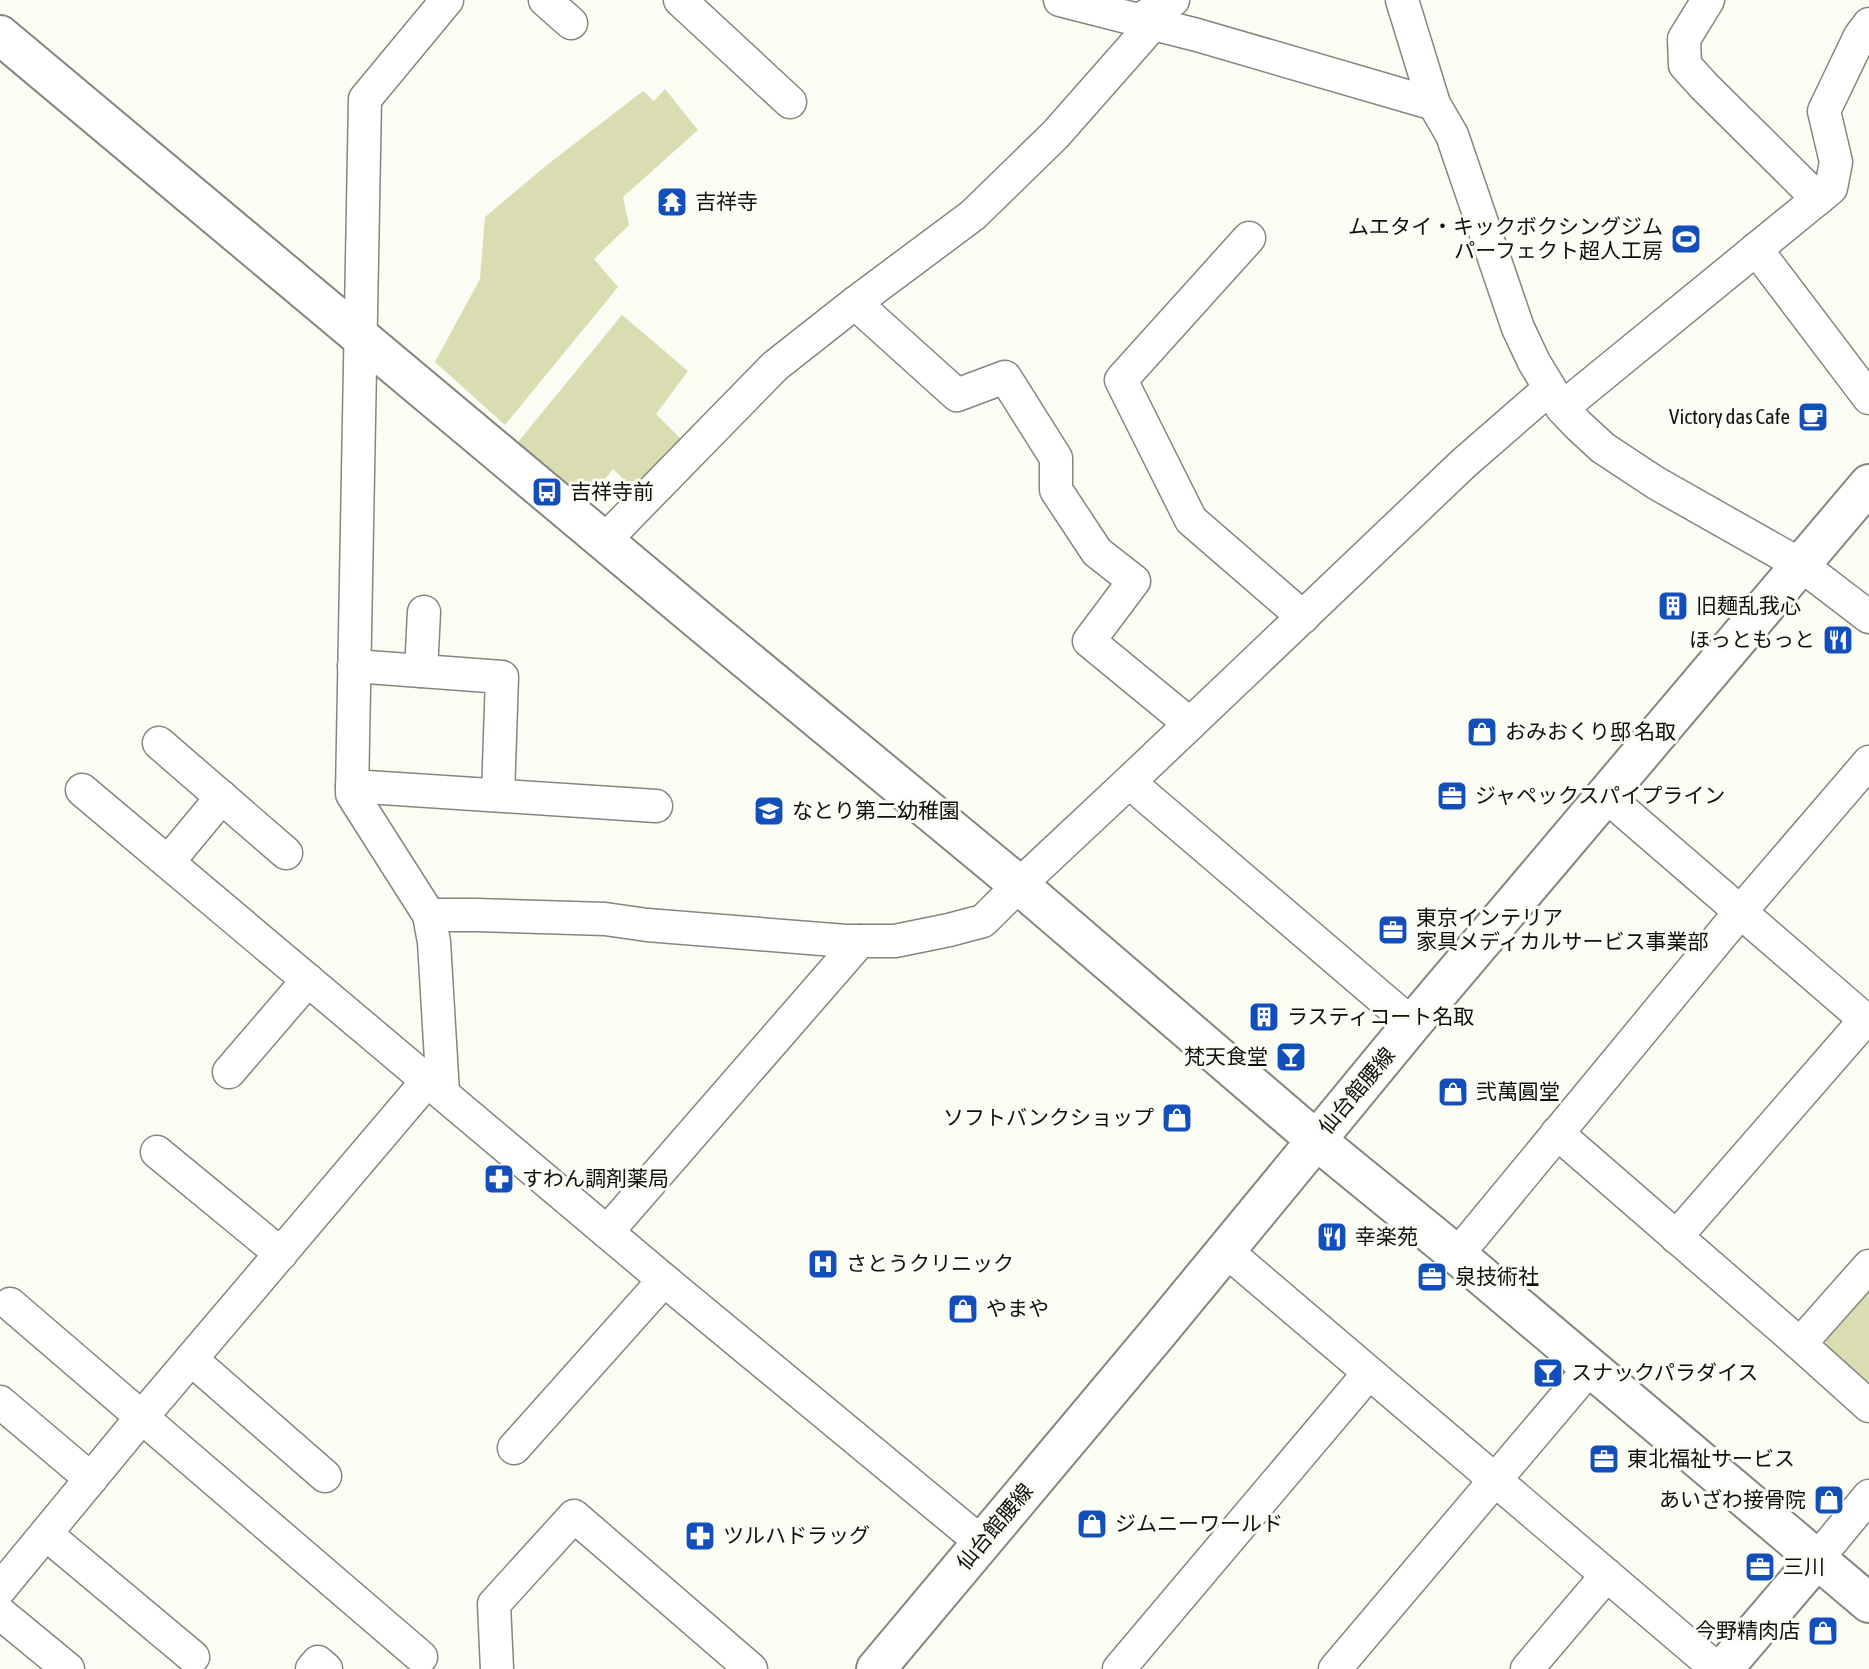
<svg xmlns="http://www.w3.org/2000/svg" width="1869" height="1669" font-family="'Asap Condensed','Noto Sans JP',sans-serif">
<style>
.green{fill:#d9ddb1}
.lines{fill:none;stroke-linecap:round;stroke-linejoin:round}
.minor-casing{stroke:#85867e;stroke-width:35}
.tertiary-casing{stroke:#85867e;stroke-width:42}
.secondary-casing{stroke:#85867e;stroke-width:42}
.minor{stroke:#fff;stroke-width:32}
.tertiary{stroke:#fff;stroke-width:38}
.secondary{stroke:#fff;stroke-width:38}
.labels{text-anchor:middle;stroke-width:6;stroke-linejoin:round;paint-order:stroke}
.poi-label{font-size:21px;fill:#10110e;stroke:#fbfcf3;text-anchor:start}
.street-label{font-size:21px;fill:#10110e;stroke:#fbfcf3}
</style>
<rect width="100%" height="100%" fill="#fbfcf3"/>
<g class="green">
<polygon points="665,89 698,130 623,197 629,225 594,259 618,287 505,425 435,362 480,279 485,217 547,165 643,91 654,101"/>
<polygon points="622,315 688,371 656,414 685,443 638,493 613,469 588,500 518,442"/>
<polygon points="1869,1284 1869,1391 1827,1353 1825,1334"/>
</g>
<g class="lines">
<g class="minor-casing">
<g id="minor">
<polyline points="545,0 571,23"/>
<polyline points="680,0 790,102"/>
<polyline points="1060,0 1197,35 1434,104"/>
<polyline points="1402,0 1434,104 1452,135 1518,328 1534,362 1562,408 1578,425 1603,448 1656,483 1801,565 1869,617"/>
<polyline points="1708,0 1684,39 1685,65 1704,86 1818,199"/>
<polyline points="1139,20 1173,0"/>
<polyline points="1249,238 1121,380 1191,520 1303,617"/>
<polyline points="1756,249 1869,398"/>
<polyline points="855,303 973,215 1056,134 1153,24"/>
<polyline points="1562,408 1831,188 1836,162 1824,111 1860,36 1869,24"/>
<polyline points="605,540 775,366 855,303 957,395 1005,377 1056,458 1056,490 1097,552 1134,581 1089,641 1190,724"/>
<polyline points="354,666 502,677 498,795"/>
<polyline points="421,671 424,612"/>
<polyline points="159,743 286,853"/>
<polyline points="1129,782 1412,1024"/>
<polyline points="352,786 656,806"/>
<polyline points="82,790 664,1280 982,1543"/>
<polyline points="1605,795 1869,1023"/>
<polyline points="168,862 222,797"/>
<polyline points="429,915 352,794 365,99 447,0"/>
<polyline points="229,1072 308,980"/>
<polyline points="443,1093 434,942 429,915 476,915 605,919 647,925 846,941 895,941 949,930 983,921 1019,885 1129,782 1464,463 1549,389"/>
<polyline points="1557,1133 1800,1344 1869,1406"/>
<polyline points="157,1152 281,1254"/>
<polyline points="607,1232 860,941"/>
<polyline points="1676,1237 1865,1020"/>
<polyline points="1225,1250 1717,1669"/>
<polyline points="1457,1255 1741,911 1869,762"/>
<polyline points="10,1304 421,1657"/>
<polyline points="1800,1344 1869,1266"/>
<polyline points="191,1359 325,1476"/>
<polyline points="0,1402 91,1479"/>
<polyline points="514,1448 664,1280"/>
<polyline points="46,1534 193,1657"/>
<polyline points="1817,1559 1869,1496"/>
<polyline points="0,1589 141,1418 428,1080"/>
<polyline points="0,1613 68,1669"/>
<polyline points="312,1669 318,1662 326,1669"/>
<polyline points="497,1669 494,1604 574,1516 751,1669"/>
<polyline points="1119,1669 1369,1373"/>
<polyline points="1335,1669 1590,1368"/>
<polyline points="1527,1669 1607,1575"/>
</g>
</g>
<g class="tertiary-casing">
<g id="tertiary">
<polyline points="0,35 702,623 1019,885 1316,1140 1457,1255 1869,1603"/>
<polyline points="1723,1669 1817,1559"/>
</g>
</g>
<g class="secondary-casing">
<polyline id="secondary" points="876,1669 1156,1335 1412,1024 1869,484"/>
</g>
<use href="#minor" class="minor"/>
<use href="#tertiary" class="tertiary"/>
<use href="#secondary" class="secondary"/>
</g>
<defs>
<g id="temple-square" transform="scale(1.575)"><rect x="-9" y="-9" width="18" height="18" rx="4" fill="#124fba" stroke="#fbfcf3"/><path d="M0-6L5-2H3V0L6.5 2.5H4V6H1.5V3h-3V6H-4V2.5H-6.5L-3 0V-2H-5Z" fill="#fff"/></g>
<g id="stadium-square" transform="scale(1.575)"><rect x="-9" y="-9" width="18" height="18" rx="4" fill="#124fba" stroke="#fbfcf3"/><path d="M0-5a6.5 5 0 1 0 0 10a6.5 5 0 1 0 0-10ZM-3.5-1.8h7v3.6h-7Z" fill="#fff"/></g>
<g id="cafe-square" transform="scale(1.575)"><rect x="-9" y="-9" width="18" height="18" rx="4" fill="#124fba" stroke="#fbfcf3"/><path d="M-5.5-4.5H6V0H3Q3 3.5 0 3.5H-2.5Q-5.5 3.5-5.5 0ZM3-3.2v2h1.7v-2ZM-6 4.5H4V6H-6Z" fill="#fff"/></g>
<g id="bus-square" transform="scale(1.575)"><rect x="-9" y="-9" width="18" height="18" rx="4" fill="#124fba" stroke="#fbfcf3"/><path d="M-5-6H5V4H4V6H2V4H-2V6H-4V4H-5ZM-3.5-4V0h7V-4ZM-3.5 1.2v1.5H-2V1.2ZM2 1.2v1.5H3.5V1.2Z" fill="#fff"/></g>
<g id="building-square" transform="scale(1.575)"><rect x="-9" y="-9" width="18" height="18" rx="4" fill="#124fba" stroke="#fbfcf3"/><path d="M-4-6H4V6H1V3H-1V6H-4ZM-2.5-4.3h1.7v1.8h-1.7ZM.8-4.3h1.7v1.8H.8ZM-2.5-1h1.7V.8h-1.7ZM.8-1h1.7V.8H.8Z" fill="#fff"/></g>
<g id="restaurant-square" transform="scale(1.575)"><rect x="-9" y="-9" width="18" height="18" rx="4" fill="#124fba" stroke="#fbfcf3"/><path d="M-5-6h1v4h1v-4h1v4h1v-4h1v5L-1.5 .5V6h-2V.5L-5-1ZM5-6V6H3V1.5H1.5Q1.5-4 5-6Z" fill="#fff"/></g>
<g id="shop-square" transform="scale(1.575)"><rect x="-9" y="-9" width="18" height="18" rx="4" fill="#124fba" stroke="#fbfcf3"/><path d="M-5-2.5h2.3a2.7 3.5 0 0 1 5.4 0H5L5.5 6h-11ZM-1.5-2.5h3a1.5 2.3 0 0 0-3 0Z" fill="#fff"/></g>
<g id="office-square" transform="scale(1.575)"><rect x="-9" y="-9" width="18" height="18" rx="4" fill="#124fba" stroke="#fbfcf3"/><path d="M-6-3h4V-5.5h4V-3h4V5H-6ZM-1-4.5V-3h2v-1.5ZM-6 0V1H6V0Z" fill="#fff"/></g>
<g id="school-square" transform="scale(1.575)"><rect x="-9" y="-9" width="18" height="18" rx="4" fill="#124fba" stroke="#fbfcf3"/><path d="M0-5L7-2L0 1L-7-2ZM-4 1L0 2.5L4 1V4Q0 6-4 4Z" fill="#fff"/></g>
<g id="bar-square" transform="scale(1.575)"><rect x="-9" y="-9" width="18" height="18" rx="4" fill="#124fba" stroke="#fbfcf3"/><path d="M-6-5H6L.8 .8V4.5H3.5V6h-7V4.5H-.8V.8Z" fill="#fff"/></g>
<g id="pharmacy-square" transform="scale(1.575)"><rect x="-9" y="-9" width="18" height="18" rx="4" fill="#124fba" stroke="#fbfcf3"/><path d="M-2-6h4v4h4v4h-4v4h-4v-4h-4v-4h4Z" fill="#fff"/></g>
<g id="hospital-square" transform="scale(1.575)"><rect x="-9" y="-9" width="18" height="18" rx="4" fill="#124fba" stroke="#fbfcf3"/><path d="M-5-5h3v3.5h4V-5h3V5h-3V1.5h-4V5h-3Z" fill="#fff"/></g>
</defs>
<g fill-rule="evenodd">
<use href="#temple-square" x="672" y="202"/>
<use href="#stadium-square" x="1686" y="239"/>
<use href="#cafe-square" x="1813" y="417"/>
<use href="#bus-square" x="547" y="492"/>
<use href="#building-square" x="1673" y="606"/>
<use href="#restaurant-square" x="1838" y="640"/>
<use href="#shop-square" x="1482" y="732"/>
<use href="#office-square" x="1452" y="796"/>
<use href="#school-square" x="769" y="811"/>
<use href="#office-square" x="1393" y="930"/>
<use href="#building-square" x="1264" y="1017"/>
<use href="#bar-square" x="1291" y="1057"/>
<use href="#shop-square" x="1453" y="1092"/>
<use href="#shop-square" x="1177" y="1118"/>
<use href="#pharmacy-square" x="499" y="1179"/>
<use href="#restaurant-square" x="1332" y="1237"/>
<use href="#hospital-square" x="823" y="1264"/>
<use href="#office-square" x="1432" y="1277"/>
<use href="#shop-square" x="963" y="1309"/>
<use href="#bar-square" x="1548" y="1373"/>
<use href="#office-square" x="1604" y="1459"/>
<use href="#shop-square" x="1829" y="1500"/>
<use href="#shop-square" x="1092" y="1524"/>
<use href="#pharmacy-square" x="700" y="1536"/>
<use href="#office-square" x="1760" y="1567"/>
<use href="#shop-square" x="1823" y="1631"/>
</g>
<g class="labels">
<g class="poi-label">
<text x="695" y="209">吉祥寺</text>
<text x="1663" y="234" text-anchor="end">ムエタイ・キックボクシングジム<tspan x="1663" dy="24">パーフェクト超人工房</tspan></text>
<text x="1790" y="424" text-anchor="end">Victory das Cafe</text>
<text x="570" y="499">吉祥寺前</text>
<text x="1696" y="613">旧麺乱我心</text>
<text x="1815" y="647" text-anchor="end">ほっともっと</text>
<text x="1505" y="739">おみおくり邸 名取</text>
<text x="1475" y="803">ジャペックスパイプライン</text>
<text x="792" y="818">なとり第二幼稚園</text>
<text x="1416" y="925">東京インテリア<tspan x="1416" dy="24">家具メディカルサービス事業部</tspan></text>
<text x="1287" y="1024">ラスティコート名取</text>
<text x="1268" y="1064" text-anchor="end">梵天食堂</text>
<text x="1476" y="1099">弐萬圓堂</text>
<text x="1154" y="1125" text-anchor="end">ソフトバンクショップ</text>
<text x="522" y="1186">すわん調剤薬局</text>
<text x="1355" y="1244">幸楽苑</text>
<text x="846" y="1271">さとうクリニック</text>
<text x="1455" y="1284">泉技術社</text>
<text x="986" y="1316">やまや</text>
<text x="1571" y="1380">スナックパラダイス</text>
<text x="1627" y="1466">東北福祉サービス</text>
<text x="1806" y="1507" text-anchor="end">あいざわ接骨院</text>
<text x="1115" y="1531">ジムニーワールド</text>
<text x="723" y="1543">ツルハドラッグ</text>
<text x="1783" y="1574">三川</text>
<text x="1800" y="1638" text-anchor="end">今野精肉店</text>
</g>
<g class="street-label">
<text transform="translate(1357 1091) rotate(-50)" y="7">仙台館腰線</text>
<text transform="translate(995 1527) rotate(-50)" y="7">仙台館腰線</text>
</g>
</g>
</svg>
